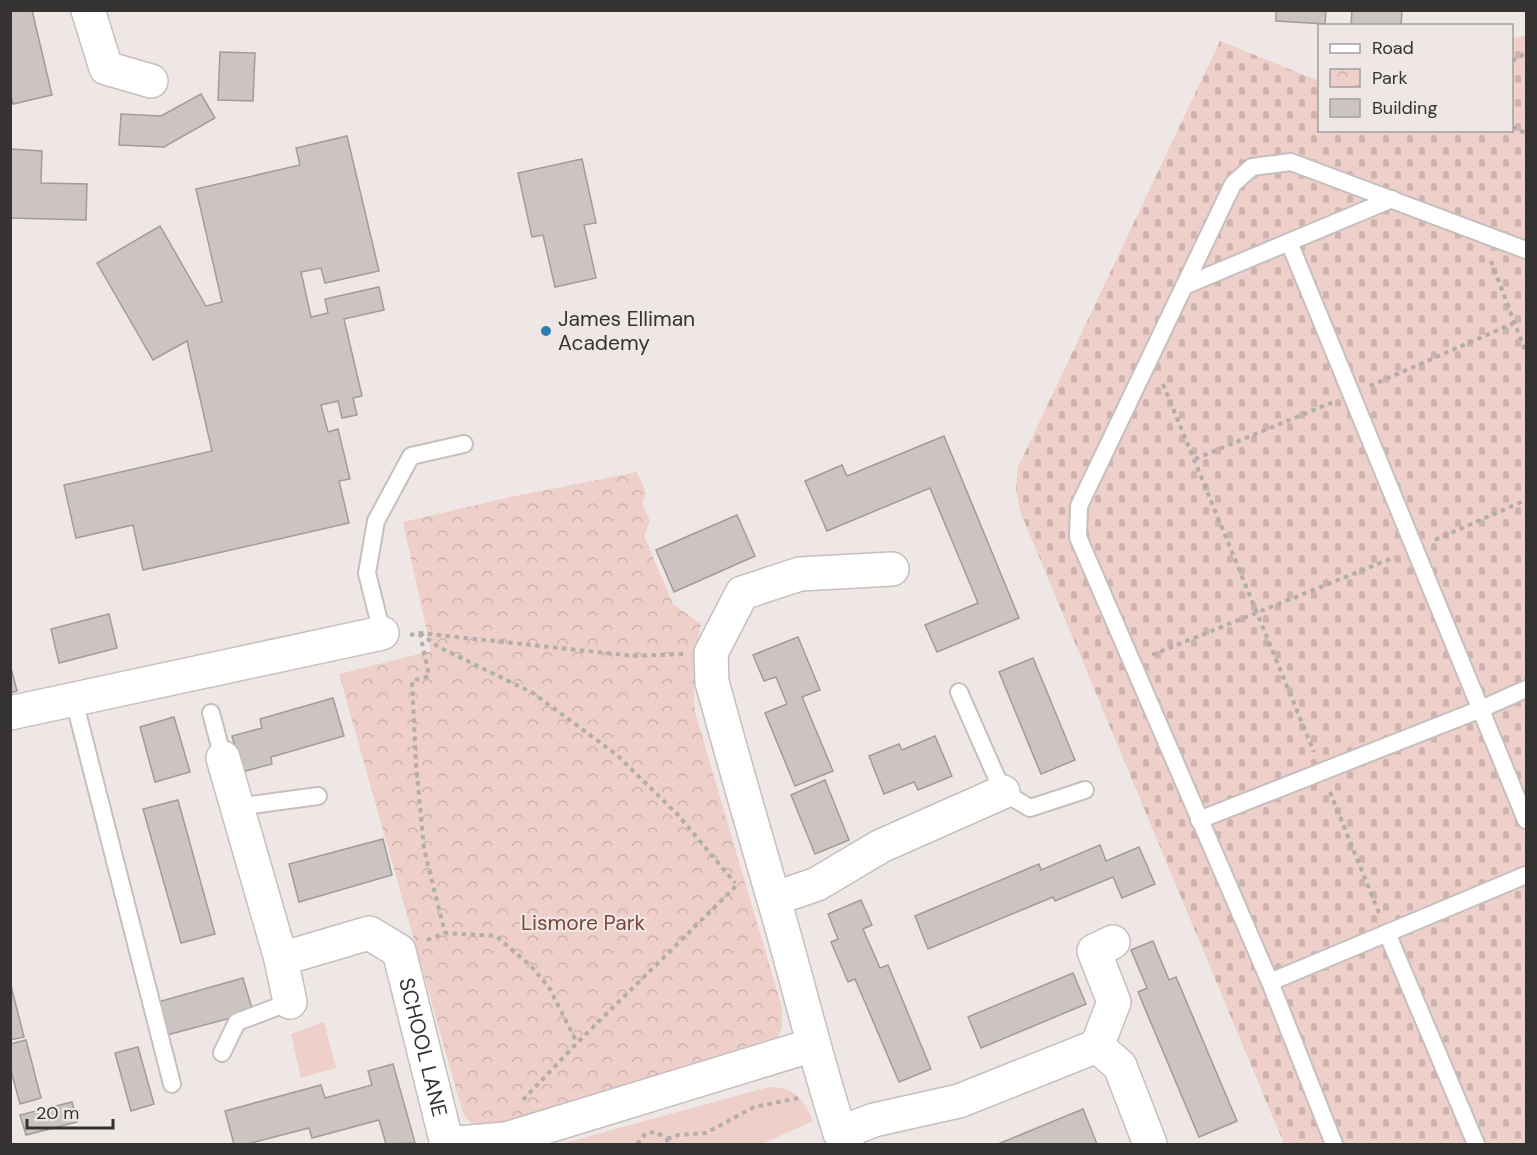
<svg xmlns="http://www.w3.org/2000/svg" width="1537" height="1155" font-family="'DM Sans',sans-serif">
<style>
.grass{fill:#eecfc9}
.cemetery{fill:url(#cemetery-stones)}
.park{fill:url(#park-crowns)}
.building{fill:#cbc4c3;stroke:#a29b99;stroke-width:1.5}
.lines{fill:none;stroke-linecap:round;stroke-linejoin:round}
.lane-casing{stroke:#c6bfbd;stroke-width:20}
.street-casing{stroke:#c6bfbd;stroke-width:36}
.path{stroke:#b3adac;stroke-width:4;stroke-dasharray:4.5 4.5;stroke-linecap:butt}
.lane{stroke:#fff;stroke-width:16}
.street{stroke:#fff;stroke-width:33}
.poi-dot{fill:#327db0;stroke:#eee7e5;stroke-width:2}
.labels{text-anchor:middle;stroke-width:4.5;stroke-linejoin:round;paint-order:stroke}
.poi-label{font-size:21px;fill:#353232;stroke:#eee7e5;text-anchor:start}
.park-label{font-size:21px;fill:#7d463b;stroke:#eee7e5}
.street-label{font-size:21px;fill:#353232;stroke:#eee7e5}
</style>
<defs>
<pattern id="cemetery-stones" width="16" height="16" patternUnits="userSpaceOnUse" patternTransform="scale(1.5)"><rect width="16" height="16" fill="#eecfc9"/><path d="M2 7V4a2 2 0 0 1 4 0v3zM10 15v-3a2 2 0 0 1 4 0v3z" fill="#cdb2ad"/></pattern>
<pattern id="park-crowns" width="20" height="18" patternUnits="userSpaceOnUse" patternTransform="scale(1.5)"><rect width="20" height="18" fill="#eecfc9"/><path d="M2 6a3 3 0 1 1 6 0M12 15a3 3 0 1 1 6 0" fill="none" stroke="#cdb2ad"/></pattern>
</defs>
<rect width="100%" height="100%" fill="#eee7e5"/>
<g class="grass">
<polygon points="324,1022 336,1068 301,1078 291,1034"/>
<path d="M769 1087C796 1087 803 1100 813 1121L762 1144H561Z"/>
</g>
<polygon class="cemetery" points="1526,35 1526,1144 1284,1144 1020,511 1016,489 1018,467 1220,41 1319,81 1320,130 1512,130 1512,39"/>
<path class="park" d="M637 472 646 493 642 503 650 521 644 536 673 604 701 624C694 655 693 680 695 712L782 1008V1027L776 1043 487 1129C474 1127 467 1122 462 1110L339 674 431 651 403 522 506 498Z"/>
<g class="building">
<polygon points="10,10 32,10 52,95 13,104 10,94"/>
<polygon points="1276,10 1326,10 1325,24 1276,21"/>
<polygon points="1352,10 1402,10 1401,26 1351,26"/>
<polygon points="220,52 255,53 253,101 218,100"/>
<polygon points="201,94 215,118 164,147 119,145 121,114 161,116"/>
<polygon points="347,136 379,271 325,283 321,268 301,272 311,317 328,313 325,299 379,287 384,310 344,319 362,396 353,398 357,415 342,418 338,401 321,405 328,432 338,429 350,479 339,481 349,523 143,570 133,525 76,538 64,485 212,451 187,341 153,360 97,263 160,226 206,306 222,302 196,189 300,165 296,148"/>
<polygon points="10,149 42,151 41,183 87,184 86,220 10,218"/>
<polygon points="582,159 596,223 584,225 596,278 555,287 543,235 532,237 518,173"/>
<polygon points="944,436 1019,618 937,652 925,625 978,603 930,488 827,531 805,481 842,465 847,476"/>
<polygon points="737,515 755,556 674,592 656,550"/>
<polygon points="109,614 117,648 59,663 51,629"/>
<polygon points="798,637 820,690 802,697 833,771 795,786 765,713 787,704 776,677 764,681 753,655"/>
<polygon points="1033,658 1075,760 1041,774 999,672"/>
<polygon points="10,664 17,691 10,693"/>
<polygon points="333,698 344,736 271,757 272,764 242,772 232,736 262,728 260,719"/>
<polygon points="174,717 190,772 155,782 140,727"/>
<polygon points="935,736 952,776 918,790 914,782 884,794 869,756 899,744 902,750"/>
<polygon points="825,780 849,840 815,854 791,795"/>
<polygon points="178,800 215,934 181,943 143,809"/>
<polygon points="383,839 392,875 299,902 289,864"/>
<polygon points="1100,845 1106,861 1139,847 1155,884 1122,898 1113,877 1055,901 1053,897 928,949 915,916 1039,864 1041,870"/>
<polygon points="861,900 872,925 863,929 880,968 888,965 931,1069 899,1082 855,979 848,982 831,942 838,939 828,914"/>
<polygon points="1153,941 1169,980 1176,977 1237,1121 1199,1137 1138,992 1147,988 1131,950"/>
<polygon points="1073,973 1086,1004 981,1048 968,1017"/>
<polygon points="243,978 253,1012 167,1035 158,1002"/>
<polygon points="10,982 24,1037 10,1040"/>
<polygon points="26,1040 41,1098 20,1104 10,1067 10,1044"/>
<polygon points="138,1047 154,1104 131,1111 115,1053"/>
<polygon points="393,1064 415,1143 386,1144 379,1120 312,1138 309,1128 247,1144 234,1144 225,1111 321,1085 325,1098 372,1085 368,1071"/>
<polygon points="72,1102 77,1122 26,1135 20,1115"/>
<polygon points="1083,1109 1097,1144 998,1144"/>
</g>
<g class="lines">
<g class="lane-casing">
<g id="lane">
<polyline points="1289,242 1526,820"/>
<polyline points="1184,286 1392,199"/>
<polyline points="382,633 367,573 376,521 411,456 464,444"/>
<polyline points="959,692 1003,792 1030,808 1085,790"/>
<polyline points="74,700 172,1084"/>
<polyline points="211,713 223,758"/>
<polyline points="237,807 318,796"/>
<polyline points="1199,820 1481,709 1526,689"/>
<polyline points="1387,933 1476,1144"/>
<polyline points="1270,982 1526,875"/>
<polyline points="222,1053 237,1022 290,1002"/>
<polyline points="1334,1144 1270,982 1078,537 1079,506 1233,184 1252,167 1291,162 1526,250"/>
</g>
</g>
<g class="street-casing">
<g id="street">
<polyline points="88,10 106,68 151,81"/>
<polyline points="10,713 382,633"/>
<polyline points="223,758 281,959 290,1002"/>
<polyline points="774,899 817,884 881,846 1003,792"/>
<path id="s1" d="M281 959 369 933 399 951 447 1144"/>
<polyline points="1097,1046 1120,1066 1150,1144"/>
<polyline points="840,1133 874,1120 959,1101 1097,1046 1114,1002 1094,951 1113,942"/>
<polyline points="446,1144 506,1139 813,1045"/>
<path d="M847 1144 840 1133C815 1056 797 978 774 900 753 828 732 755 712 682L711 653 742 593 800 574 892 569"/>
</g>
</g>
<g class="path">
<polyline points="1512,61 1526,53"/>
<polyline points="1512,127 1526,133"/>
<polyline points="1491,261 1526,353"/>
<polyline points="1163,384 1314,752"/>
<polyline points="1370,386 1514,323"/>
<polyline points="1195,459 1333,402"/>
<polyline points="1435,540 1526,500"/>
<polyline points="420,633 437,646 533,693 617,755 678,815 735,883"/>
<polyline points="420,633 429,676 412,681 416,764 424,849 445,933"/>
<polyline points="410,635 420,633 633,656 683,654"/>
<polyline points="1152,655 1395,557"/>
<polyline points="1330,792 1379,913"/>
<polyline points="427,940 445,933 496,936 531,966 550,989 577,1043"/>
<polyline points="523,1100 577,1043 738,884"/>
<polyline points="667,1139 678,1135 706,1133 754,1107 799,1098"/>
<polyline points="637,1144 646,1133 656,1132 667,1139 667,1144"/>
</g>
<use href="#lane" class="lane"/>
<use href="#street" class="street"/>
</g>
<circle class="poi-dot" cx="546" cy="331" r="6"/>
<g class="labels">
<g class="poi-label">
<text x="558" y="326">James Elliman<tspan x="558" dy="24">Academy</tspan></text>
</g>
<g class="park-label">
<text x="583" y="930">Lismore Park</text>
</g>
<g class="street-label">
<text dy="7" stroke="none"><textPath href="#s1" startOffset="226">SCHOOL LANE</textPath></text>
</g>
</g>
<rect width="1537" height="1155" fill="none" stroke="#353232" stroke-width="24"/>
<rect x="1318" y="24" width="195" height="108" fill="#eee7e5" stroke="#a49f9d" stroke-width="1.5"/>
<rect x="1330" y="44" width="30" height="9" fill="#ffffff" stroke="#a49f9d" stroke-width="1.5"/>
<text x="1372" y="54" font-size="18" fill="#353232">Road</text>
<rect x="1330" y="69" width="30" height="18" fill="url(#park-crowns)" stroke="#a49f9d" stroke-width="1.5"/>
<text x="1372" y="84" font-size="18" fill="#353232">Park</text>
<rect x="1330" y="99" width="30" height="18" fill="#cbc4c3" stroke="#a49f9d" stroke-width="1.5"/>
<text x="1372" y="114" font-size="18" fill="#353232">Building</text>
<path d="M27 1119v9h86v-9" fill="none" stroke="#353232" stroke-width="3"/>
<text x="36" y="1119" font-size="18" fill="#353232" stroke="#eee7e5" stroke-width="4.5" paint-order="stroke">20 m</text>
</svg>
